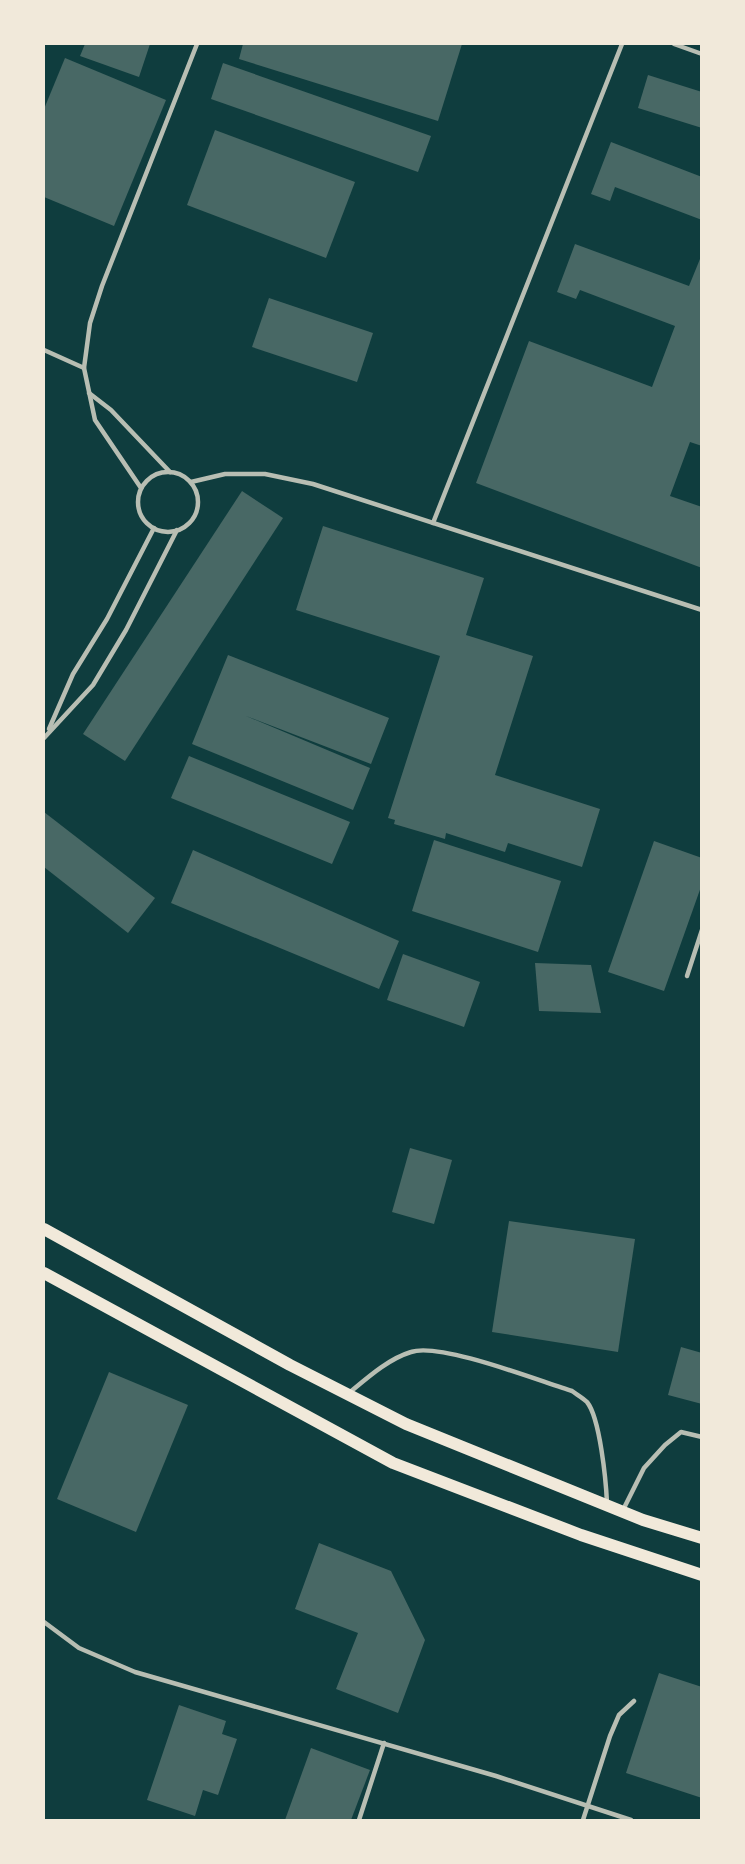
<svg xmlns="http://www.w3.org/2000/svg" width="745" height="1864" font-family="'Titillium Web',sans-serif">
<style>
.building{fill:#486865}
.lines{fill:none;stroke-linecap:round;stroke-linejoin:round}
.service{stroke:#b8beb3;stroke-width:4.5}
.secondary{stroke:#f1e9da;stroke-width:12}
</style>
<rect width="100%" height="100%" fill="#0f3d3e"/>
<g class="building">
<polygon points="85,44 150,44 139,77 80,56"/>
<polygon points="243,44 462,44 438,121 239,59"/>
<polygon points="65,58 166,100 114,226 44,197 44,109"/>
<polygon points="223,63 431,136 418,172 211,99"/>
<polygon points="648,75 702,92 702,128 638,108"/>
<polygon points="215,130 355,182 326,258 187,205"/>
<polygon points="611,142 702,177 702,220 615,187 610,201 591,194"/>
<polygon points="575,244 689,286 702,254 702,446 690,442 670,496 702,507 702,568 476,483 529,341 652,387 675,326 580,290 576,299 557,292"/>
<polygon points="269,298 373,333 357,382 252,347"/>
<polygon points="242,491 283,518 125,761 83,734"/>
<polygon points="323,526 484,578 466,635 533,656 495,775 600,809 582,867 508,843 505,852 446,833 445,839 394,824 395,820 388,818 440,656 296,610"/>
<polygon points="228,655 389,718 371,764 246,716 370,768 353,810 192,744"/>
<polygon points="189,756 350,822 332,864 171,798"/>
<polygon points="44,812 155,898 128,933 44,867"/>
<polygon points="434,840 561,881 538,952 412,911"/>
<polygon points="654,841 702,858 702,884 664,991 608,972"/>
<polygon points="193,850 399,941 379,989 171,903"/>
<polygon points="403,954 480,982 464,1027 387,1000"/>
<polygon points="535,963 591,965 601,1013 539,1011"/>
<polygon points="410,1148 452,1160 434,1224 392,1212"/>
<polygon points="509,1221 635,1239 618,1352 492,1332"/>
<polygon points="681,1347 702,1353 702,1404 668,1395"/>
<polygon points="109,1372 188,1405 136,1532 57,1499"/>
<polygon points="319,1543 391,1571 425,1640 398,1713 336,1689 358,1633 295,1609"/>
<polygon points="659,1673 702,1687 702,1798 626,1773"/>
<polygon points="179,1705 226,1721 222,1734 237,1739 218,1795 203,1790 195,1816 147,1800"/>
<polygon points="311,1748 370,1770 351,1820 285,1820"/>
</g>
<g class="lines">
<g class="service">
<polyline points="674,44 702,54"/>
<polyline points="44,350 84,368"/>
<polyline points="89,393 111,410 170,472"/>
<circle cx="168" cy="502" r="30"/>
<polyline points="191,482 225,474 265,474 313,484 702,610"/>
<polyline points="141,488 95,420 84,368 90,323 102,286 197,44"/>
<polyline points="433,523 622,44"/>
<polyline points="49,729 73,674 107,619 154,528"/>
<polyline points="44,738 93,685 126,630 177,530"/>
<polyline points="687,976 702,930"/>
<path d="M349 1393C367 1378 388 1359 411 1352 440 1342 539 1381 572 1391 576 1394 583 1398 587 1402 600 1418 606 1481 607 1503"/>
<polyline points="623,1510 644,1468 665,1445 681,1432 702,1437"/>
<polyline points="44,1622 79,1648 135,1672 496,1776 631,1820"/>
<polyline points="359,1820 384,1743"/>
<polyline points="583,1820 610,1736 619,1715 634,1701"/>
</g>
<g class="secondary">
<polyline points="44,1229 290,1365 406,1424 643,1520 702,1538"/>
<polyline points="44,1273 393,1463 581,1535 702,1575"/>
</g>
</g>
<rect width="745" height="1864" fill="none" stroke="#f1e9da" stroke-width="90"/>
</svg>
